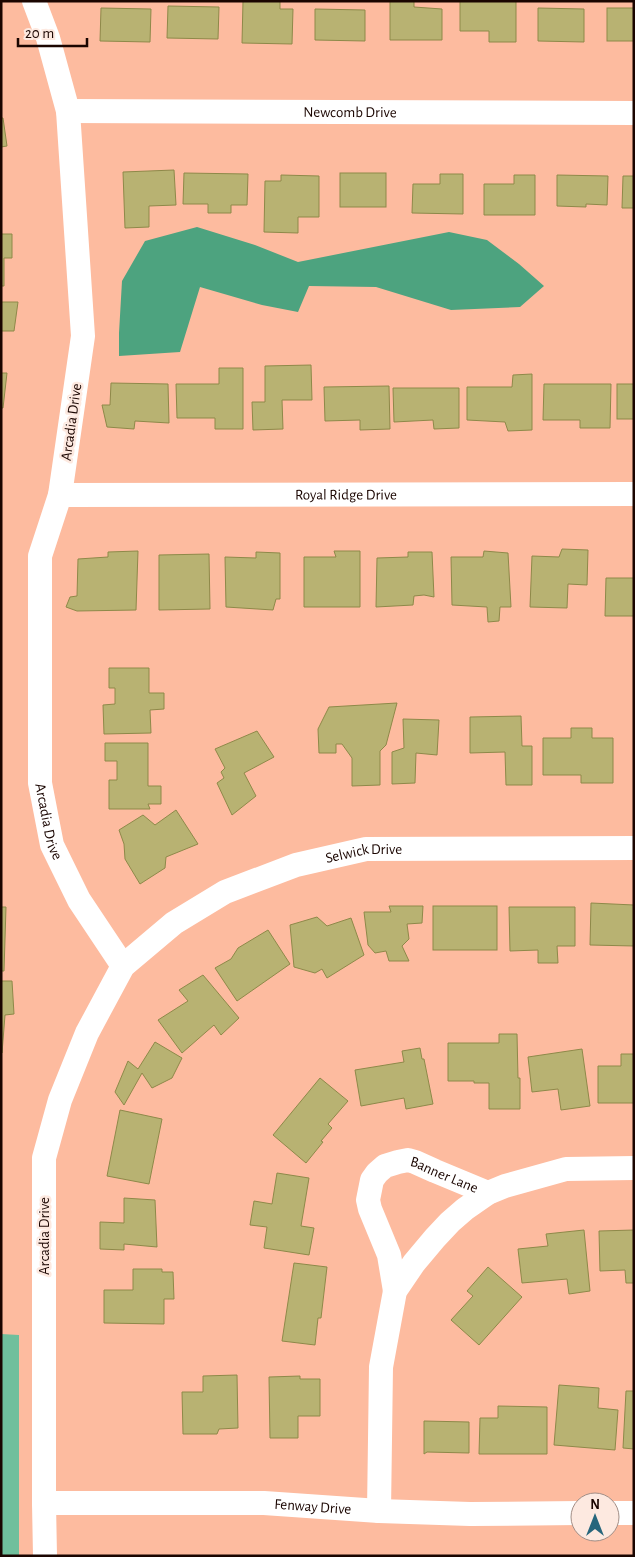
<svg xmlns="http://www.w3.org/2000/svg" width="635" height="1557" font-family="'Alegreya Sans',sans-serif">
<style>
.green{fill:#70bf9c}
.forest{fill:#4da37f}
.building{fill:#b8b272;stroke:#8e8949}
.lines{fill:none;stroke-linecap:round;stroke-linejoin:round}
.street{stroke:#fff;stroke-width:24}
.labels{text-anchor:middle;stroke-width:5;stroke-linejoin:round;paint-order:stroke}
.street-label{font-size:15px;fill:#1a0500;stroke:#fde9e0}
</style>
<rect width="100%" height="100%" fill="#fdbb9f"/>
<polygon class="green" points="1,1334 19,1335 19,1556 1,1556"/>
<polygon class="forest" points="197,227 255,245 298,262 449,232 487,240 519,264 544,286 520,307 451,310 376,287 309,286 298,312 262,305 200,287 180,352 119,356 119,333 122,281 145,241"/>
<g class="building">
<polygon points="243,1 280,1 280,9 293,9 292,44 242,43"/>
<polygon points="390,1 414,1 414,7 442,9 442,40 390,40"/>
<polygon points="460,1 516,1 516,42 489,42 489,31 460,31"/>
<polygon points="168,6 219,7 218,39 167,38"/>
<polygon points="101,8 151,9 150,42 100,41"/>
<polygon points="538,8 584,9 584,42 538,41"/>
<rect x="607" y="8" width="27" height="33"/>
<polygon points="315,9 365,10 365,41 315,40"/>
<polygon points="1,118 3,118 7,146 1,147"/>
<polygon points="174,170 176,205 149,206 149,227 125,228 123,172"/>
<polygon points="184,173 248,174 247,205 231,205 231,213 208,213 208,204 183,204"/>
<rect x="340" y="173" width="46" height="34"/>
<polygon points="440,174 463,174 463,214 412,213 413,184 440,184"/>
<polygon points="281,175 319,176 319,217 298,217 298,233 264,232 265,181 281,181"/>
<polygon points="514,175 535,175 535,215 484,215 484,184 514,184"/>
<polygon points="557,175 608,176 607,205 586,204 586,207 557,206"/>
<polygon points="623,176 634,176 634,208 622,208"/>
<polygon points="1,234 12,234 12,258 4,258 4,286 1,286"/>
<polygon points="1,302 18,302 14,331 1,331"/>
<polygon points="311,365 312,400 282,400 283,429 253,430 252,402 265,402 265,366"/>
<polygon points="219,368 243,368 243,429 215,429 215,418 177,418 176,384 219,384"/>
<polygon points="1,373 7,373 3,408 1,408"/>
<polygon points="532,374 532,430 508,431 505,422 467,420 467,387 512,387 513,375"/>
<polygon points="111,383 168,384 169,423 135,421 134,429 107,427 102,405 110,405"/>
<polygon points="544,384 611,384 610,428 580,428 580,420 543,420"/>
<rect x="617" y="384" width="17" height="35"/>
<polygon points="389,386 390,429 360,430 360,420 325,421 324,387"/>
<polygon points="393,388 459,388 459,428 434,429 433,420 394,422"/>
<polygon points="562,549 588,550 587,585 568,584 567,608 530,607 532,556 559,557"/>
<polygon points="138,551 136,610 77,611 66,607 70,597 77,596 78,559 108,557 108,552"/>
<polygon points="334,551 360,551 360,607 304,607 304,557 336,557"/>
<polygon points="484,551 508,553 511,607 500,607 499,621 488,622 487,607 452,605 451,557 483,557"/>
<polygon points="256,552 280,553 280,599 276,599 273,610 226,607 225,557 256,558"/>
<polygon points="408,552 432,552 434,597 424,595 414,596 413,605 376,607 377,558 408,557"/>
<polygon points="209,554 210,609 159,610 159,555"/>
<polygon points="606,578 634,578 634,616 605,616"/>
<polygon points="109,668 149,668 149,693 164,693 164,709 150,710 151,733 104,734 103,705 115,704 115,688 109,688"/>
<polygon points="397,703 386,745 380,751 380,785 352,786 352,758 342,744 336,744 336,753 319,753 318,729 329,707"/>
<polygon points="521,716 522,746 532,746 532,785 506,785 505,752 470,753 470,717"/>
<polygon points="403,719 439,720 437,755 416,753 415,783 392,784 392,752 404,748"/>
<polygon points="571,728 592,728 592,738 613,738 613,783 581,783 581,775 543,775 543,738 571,738"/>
<polygon points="257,731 274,757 244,773 256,796 232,815 217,783 224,778 221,772 225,768 215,749"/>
<polygon points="105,743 148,743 148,786 161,786 161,804 148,804 150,809 109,809 109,780 117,780 117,761 105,761"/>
<polygon points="176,810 198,844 166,857 165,868 140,884 125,859 124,844 119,830 143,815 155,825"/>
<polygon points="591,903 634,905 634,946 590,945"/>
<polygon points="389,906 423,906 422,923 407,924 409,939 402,946 409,961 389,961 386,951 375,953 368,945 364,912 391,912"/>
<rect x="433" y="906" width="64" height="44"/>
<polygon points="1,907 6,907 4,971 1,971"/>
<polygon points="509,907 575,907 575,946 557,946 558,963 538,963 538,950 510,951"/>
<polygon points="317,917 327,926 351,918 364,955 327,978 322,969 315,973 294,967 290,925"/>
<polygon points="268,930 290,964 237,1001 215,968 231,959 238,948"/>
<polygon points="203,975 239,1018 221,1035 214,1025 182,1053 158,1020 188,1001 179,990"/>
<polygon points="1,981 12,981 14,1014 5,1015 2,1053"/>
<polygon points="499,1034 517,1034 518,1078 520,1078 520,1109 489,1109 489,1083 474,1083 474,1081 448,1081 448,1043 499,1043"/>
<polygon points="155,1042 182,1058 172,1078 152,1088 142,1073 124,1105 115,1092 128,1061 138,1069"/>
<polygon points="420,1048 422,1059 424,1059 433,1104 406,1109 404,1098 361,1106 355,1070 404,1062 402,1051"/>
<polygon points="582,1049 590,1106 561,1110 558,1089 532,1092 528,1057"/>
<polygon points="621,1054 634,1054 634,1103 598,1103 598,1066 621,1066"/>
<polygon points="320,1078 348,1101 328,1124 332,1128 321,1141 323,1142 306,1163 273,1135"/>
<polygon points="120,1110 162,1119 149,1184 107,1176"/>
<polygon points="277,1173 309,1178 301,1226 314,1228 309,1255 264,1248 267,1227 250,1225 254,1201 272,1204"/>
<polygon points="124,1198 155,1200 157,1247 124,1244 124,1250 100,1249 100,1222 124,1223"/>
<polygon points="584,1230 590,1291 569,1294 567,1279 522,1283 518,1249 548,1246 546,1234"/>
<polygon points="634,1230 634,1283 626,1283 625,1270 600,1271 599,1231"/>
<polygon points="294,1263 327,1267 321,1318 318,1318 315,1345 282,1341"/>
<polygon points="488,1267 522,1297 479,1345 451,1320 473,1296 467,1291"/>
<polygon points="133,1269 162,1269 162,1272 173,1272 174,1299 164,1299 164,1324 104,1323 104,1290 133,1290"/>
<polygon points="237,1375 238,1428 219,1429 217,1434 183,1434 182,1392 203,1392 203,1376"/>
<polygon points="300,1376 300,1379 320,1379 320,1416 298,1416 298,1438 270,1438 269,1377"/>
<polygon points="559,1385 599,1388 598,1408 618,1410 615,1450 554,1445"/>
<polygon points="626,1391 634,1391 634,1449 623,1448"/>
<polygon points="498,1406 547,1407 547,1454 479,1454 480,1418 498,1418"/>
<polygon points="424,1421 469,1422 469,1453 427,1452 424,1454"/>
</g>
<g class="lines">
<g class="street">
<path id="s1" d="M34 1 48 38 68 111 83 336 60 495 40 556V783L52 845 79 900 123 966"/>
<path id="s2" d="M68 111 634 113"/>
<path id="s3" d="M60 495 634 494"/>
<path id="s4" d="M395 1291 389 1255 370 1209 368 1200 372 1180 377 1173 385 1166 398 1162 408 1160 415 1162 435 1171 488 1193"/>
<path id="s5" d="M44 1503H264L379 1511 470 1514 580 1513"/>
<polyline points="379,1511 381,1367 395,1291 414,1263 435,1238 450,1222 465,1209 488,1193 505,1186 566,1169 634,1168"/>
<polyline points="610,1513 634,1513"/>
<path id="s6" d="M45 1556 44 1503V1158L60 1100 87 1033 123 966 174 923 225 892 296 865 366 849 634 848"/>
</g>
</g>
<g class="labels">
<g class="street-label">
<text dy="5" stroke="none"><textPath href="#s2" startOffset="282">Newcomb Drive</textPath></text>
<text transform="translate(71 422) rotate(-82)" y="5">Arcadia Drive</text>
<text dy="5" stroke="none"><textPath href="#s3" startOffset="286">Royal Ridge Drive</textPath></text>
<text dy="5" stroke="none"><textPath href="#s1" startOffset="832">Arcadia Drive</textPath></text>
<text dy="5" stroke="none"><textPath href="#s6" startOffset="878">Selwick Drive</textPath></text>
<text dy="5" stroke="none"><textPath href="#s4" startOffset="198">Banner Lane</textPath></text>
<text transform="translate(44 1236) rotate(-90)" y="5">Arcadia Drive</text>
<text dy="5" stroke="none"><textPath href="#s5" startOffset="269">Fenway Drive</textPath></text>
</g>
</g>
<rect width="635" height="1557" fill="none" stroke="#1a0500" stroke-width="5"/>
<g transform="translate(595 1517)"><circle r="24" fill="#fde9e0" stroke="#a28e86"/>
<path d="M0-4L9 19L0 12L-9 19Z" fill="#27667c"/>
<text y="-8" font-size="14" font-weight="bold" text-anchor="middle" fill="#1a0500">N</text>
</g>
<path d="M18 38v8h69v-8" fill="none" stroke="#1a0500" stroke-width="2.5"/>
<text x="25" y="38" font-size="15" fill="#1a0500" stroke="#fde9e0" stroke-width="4" paint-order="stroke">20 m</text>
</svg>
